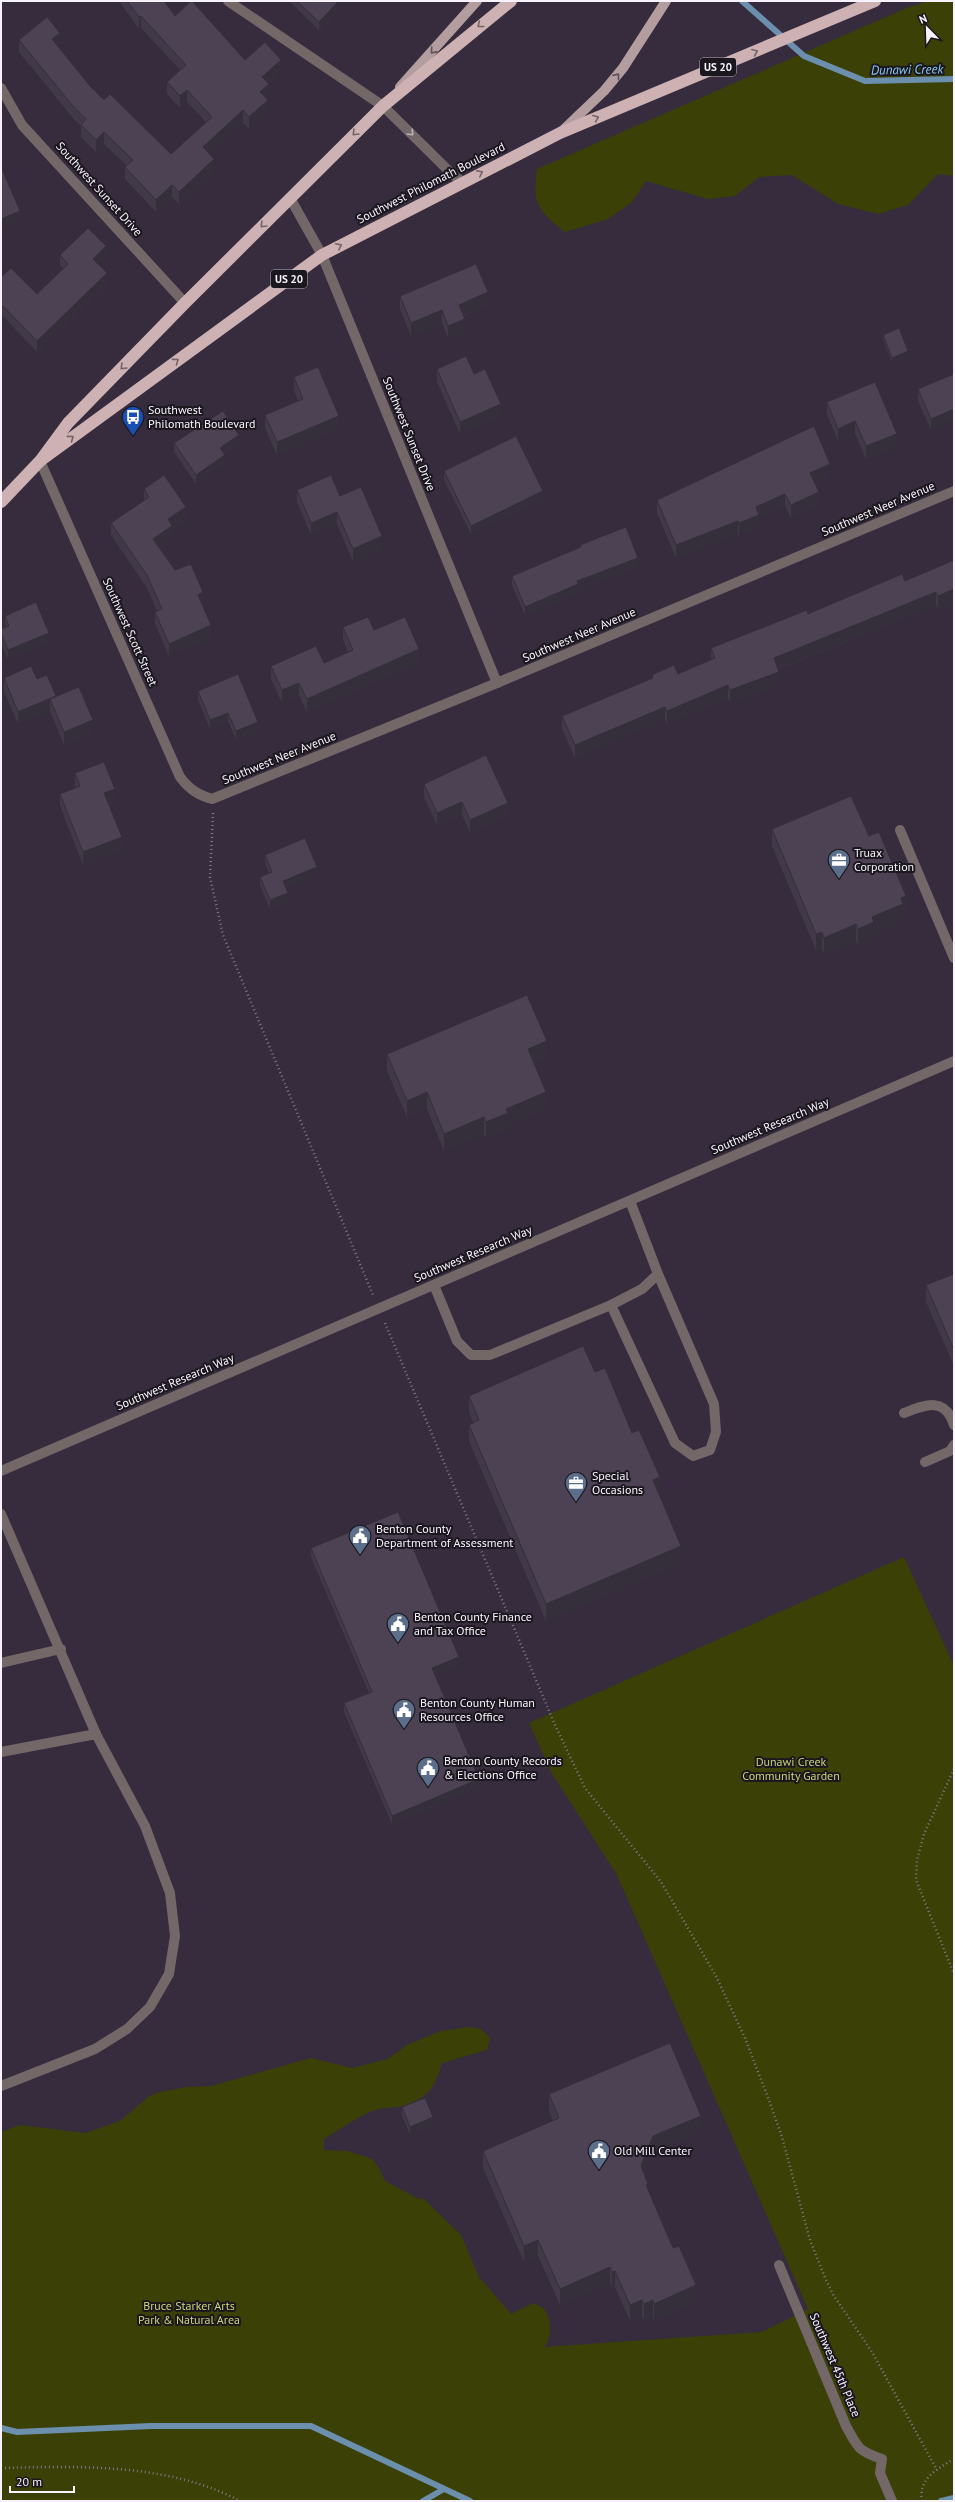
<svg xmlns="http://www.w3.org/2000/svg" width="955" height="2502" font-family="'PT Sans',sans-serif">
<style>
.green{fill:#3b4007}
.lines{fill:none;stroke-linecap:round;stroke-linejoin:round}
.stream{stroke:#6b8fac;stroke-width:6}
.path{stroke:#7f7785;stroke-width:2.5;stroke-dasharray:1 3;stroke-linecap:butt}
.minor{stroke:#736768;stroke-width:10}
.major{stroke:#b49d9e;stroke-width:10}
.highway{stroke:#ceb2b3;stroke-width:12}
.wall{fill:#413948}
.shaded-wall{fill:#352e3b}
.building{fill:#4c4254;stroke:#352e3b}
.oneway{stroke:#746468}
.oneway2{stroke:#605358}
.oneway3{stroke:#bcb3ba}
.labels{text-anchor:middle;stroke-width:4;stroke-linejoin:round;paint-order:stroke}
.shield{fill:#1b171e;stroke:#b6b0ba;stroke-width:1}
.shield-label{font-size:11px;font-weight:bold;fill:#f8f2fd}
.street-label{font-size:12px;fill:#f8f2fd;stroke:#1b171e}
.poi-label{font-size:12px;fill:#f8f2fd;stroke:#1b171e;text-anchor:start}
.park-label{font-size:12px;fill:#c8d27b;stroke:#1b171e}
.water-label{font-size:13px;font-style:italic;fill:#8bcaf6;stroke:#1b171e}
</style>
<rect width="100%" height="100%" fill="#362c3d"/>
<g class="green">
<path d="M929 1H954V176L938 174 908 205 878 214 838 204 792 175 759 177 735 196 708 199 646 181 632 202 608 219 565 232C538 211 532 204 537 169L909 7Z"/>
<path d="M904 1557 954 1666V2501H1V2132L20 2125 85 2133 120 2121 148 2097 159 2092 187 2087 211 2086 311 2058 352 2068 388 2059 407 2045 441 2031 469 2027 481 2029 490 2038 487 2050 442 2063C434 2088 430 2097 403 2106 395 2108 386 2107 379 2109 360 2114 341 2129 324 2139V2150L348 2151 372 2159 379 2168 385 2181 419 2199H424L461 2235 479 2277 511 2314 533 2303C536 2305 542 2306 544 2309 552 2319 552 2338 544 2347L762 2332 808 2309 617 1875 551 1772 529 1723Z"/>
</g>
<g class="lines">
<g class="stream">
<polyline points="742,1 804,56 865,81 954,79"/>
<polyline points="1,2428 17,2432 151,2426 311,2426 470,2501"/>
<polyline points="423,2501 444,2489"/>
<polyline points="941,2501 954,2498"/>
</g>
<g class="path">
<polyline points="213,813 210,877 223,935 373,1295"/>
<polyline points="385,1323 555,1725 585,1788 661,1882 716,1976 745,2038 770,2103 782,2137 810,2240 826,2280 834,2296 872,2352 937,2470"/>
<polyline points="954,1769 924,1834 917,1860 916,1880 954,1974"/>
<path d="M1 2468C81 2466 168 2463 240 2501"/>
<path d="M922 2501C918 2479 937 2469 954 2459"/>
</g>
<g class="minor">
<polyline points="228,1 383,106 453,175 463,182"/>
<polyline points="1,88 22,125 185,303"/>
<polyline points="290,198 322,255 497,683"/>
<path d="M40 461 180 777C189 789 198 795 212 799L497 683 954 491"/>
<polyline points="900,830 954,958"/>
<polyline points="434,1285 457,1341 471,1355 490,1355 611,1305 642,1289 658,1274 630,1201"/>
<polyline points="611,1305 675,1443 693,1456 710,1450 716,1432 714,1404 658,1274"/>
<path d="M904 1413C925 1405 945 1396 954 1425"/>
<polyline points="925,1462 950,1451 954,1445"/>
<polyline points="1,1471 954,1061"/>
<polyline points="1,1514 96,1734 145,1826 170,1893 175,1936 169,1974 150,2007 127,2029 95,2049 1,2086"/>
<polyline points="1,1663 61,1649"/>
<polyline points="1,1752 96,1734"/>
<path d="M779 2265 846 2426C858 2448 858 2451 882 2459L880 2473 892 2501"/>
</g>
<g class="major">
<polyline points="400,87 477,1"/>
<polyline points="561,132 604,91 623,68 666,1"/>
</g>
<g class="highway">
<polyline points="40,461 322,255 560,133 875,1"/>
<polyline points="1,502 40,461 68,423 185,303 383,106 511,1"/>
</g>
</g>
<g class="wall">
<polygon points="119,1 164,1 175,16 245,60 281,72 269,83 269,96 266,98 268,112 249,129 243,123 209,154 214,171 179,204 172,197 156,212 125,179 125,167 127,166 104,144 96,152 81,137 81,126 72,117 19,52 19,40 60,45 58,46 90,86 104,100 171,154 206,122 187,102 180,108 167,94 167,82 180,70 141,28 139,29"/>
<polygon points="289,1 337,1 336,2 337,12 319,30"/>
<polygon points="60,255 106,257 98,264 107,284 37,352 1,314 1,277 37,294 63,269 60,265"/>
<polygon points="400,296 488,305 463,316 465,332 448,338 442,323 411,336 400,309"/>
<polygon points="883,335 908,355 892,362 883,340"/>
<polygon points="437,369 474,374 501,416 460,434 437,382"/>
<polygon points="954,374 931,430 918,401 918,389"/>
<polygon points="294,377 339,428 277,455 265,428 265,415 298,401 294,390"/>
<polygon points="827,402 897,447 866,459 855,434 838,441 827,414"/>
<polygon points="174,443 239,444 224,454 225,464 196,484 174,452"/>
<polygon points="444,471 543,499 471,534 444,480"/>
<polygon points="830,476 815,483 819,505 791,518 785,506 759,518 759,527 739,536 738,534 676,558 657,513 657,500"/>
<polygon points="144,489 186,520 172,529 172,539 159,547 175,570 203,605 211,638 169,656 155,624 155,612 157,611 147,588 111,535 111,523 144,500"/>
<polygon points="297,490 340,496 382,549 353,562 337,524 311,535 297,502"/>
<polygon points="580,545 638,567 578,589 578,593 525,615 512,585 512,576 580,547"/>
<polygon points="954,560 954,602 938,609 936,605 778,669 779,685 730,703 728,698 667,724 665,719 575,758 562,729 562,716 652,679 652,675 678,674 711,660 711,648 905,581"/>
<polygon points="5,616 49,642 8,659 1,642 1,629 6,627 5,624"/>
<polygon points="343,627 374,630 419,662 307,712 299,695 282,703 271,679 271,666 324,663 348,652 343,640"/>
<polygon points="4,678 56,697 93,733 64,745 50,711 18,724 4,691"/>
<polygon points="198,691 258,730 236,740 228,721 210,729 198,700"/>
<polygon points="75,773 115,801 109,804 122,850 83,865 60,806 60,794 75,788"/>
<polygon points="424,784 508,815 470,833 462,814 437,825 424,797"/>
<polygon points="772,829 869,836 906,912 903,913 903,920 874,933 874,939 858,946 856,941 824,954 822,948 816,950 772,846"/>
<polygon points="265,855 317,875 286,888 288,901 270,909 260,886 260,877 269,873 265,863"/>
<polygon points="387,1054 547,1058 534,1063 546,1108 508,1124 508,1129 486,1138 484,1134 444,1151 427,1109 407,1117 387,1071"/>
<polygon points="954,1274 954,1366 926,1302 926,1285"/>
<polygon points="595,1372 632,1433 660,1493 659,1494 681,1563 546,1621 469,1441 469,1425 473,1423 469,1412 469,1396"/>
<polygon points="311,1548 459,1665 435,1676 479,1787 392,1824 344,1712 344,1703 369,1693 311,1557"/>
<polygon points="549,2094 701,2132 653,2152 644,2174 648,2190 696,2302 654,2320 653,2317 644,2320 642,2316 630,2321 615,2287 612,2288 610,2283 560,2305 538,2256 524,2262 483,2168 483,2151 553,2121 549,2111"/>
<polygon points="402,2107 433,2126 410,2135 402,2116"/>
</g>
<g class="shaded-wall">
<polygon points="337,3 337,12 319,30 319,22"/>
<polygon points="141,16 141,28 139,29 139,17"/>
<polygon points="60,33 60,45 52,51 52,39"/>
<polygon points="281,60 281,72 262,89 262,77"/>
<polygon points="269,84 269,96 260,104 260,92"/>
<polygon points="187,90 187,102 180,108 180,96"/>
<polygon points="268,100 268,112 249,129 249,117"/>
<polygon points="243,110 243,123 203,160 203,147"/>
<polygon points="104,132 104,144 96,152 96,140"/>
<polygon points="214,159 214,171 179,204 179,192"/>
<polygon points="172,185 172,197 156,212 156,200"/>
<polygon points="20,211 20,220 1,228 1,219"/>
<polygon points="106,246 106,257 93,269 93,259"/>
<polygon points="107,273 107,284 37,352 37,341"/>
<polygon points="488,292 488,305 459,317 459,305"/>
<polygon points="442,310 442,323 411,336 411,323"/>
<polygon points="465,319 465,332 448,338 448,326"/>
<polygon points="908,351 908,355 892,362 892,358"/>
<polygon points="501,404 501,416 460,434 460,422"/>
<polygon points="954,409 954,420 931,430 931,419"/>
<polygon points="339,416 339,428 277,455 277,442"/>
<polygon points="855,421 855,434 838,441 838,429"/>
<polygon points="897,434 897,447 866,459 866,446"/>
<polygon points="239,435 239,444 220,456 220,448"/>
<polygon points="225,455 225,464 196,484 196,475"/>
<polygon points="830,464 830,476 810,485 810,473"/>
<polygon points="543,491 543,499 471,534 471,526"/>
<polygon points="819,492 819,505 791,518 791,505"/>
<polygon points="785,494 785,506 759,518 759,527 739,536 739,523 756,507"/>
<polygon points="186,507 186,520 172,529 172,539 153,551 153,539 168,519"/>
<polygon points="337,512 337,524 311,535 311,523"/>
<polygon points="738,521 738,534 676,558 676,545"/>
<polygon points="382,536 382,549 353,562 353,549"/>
<polygon points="638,558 638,567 578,589 578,593 525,615 525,607 577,581"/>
<polygon points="954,589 954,602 938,609 938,596"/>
<polygon points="203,592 203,605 198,608 198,595"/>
<polygon points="936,592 936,605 774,670 774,658"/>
<polygon points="211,625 211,638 169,656 169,644"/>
<polygon points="49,633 49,642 8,659 8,650"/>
<polygon points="419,649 419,662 307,712 307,699"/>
<polygon points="779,672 779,685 730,703 730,690"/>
<polygon points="299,683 299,695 282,703 282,690"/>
<polygon points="728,685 728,698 667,724 667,711"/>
<polygon points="56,696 56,708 50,699 50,711 18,724 18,712"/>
<polygon points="665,707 665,719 575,758 575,745"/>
<polygon points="228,713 228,721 210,729 210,720"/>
<polygon points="93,720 93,733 64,745 64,732"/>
<polygon points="258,722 258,730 236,740 236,731"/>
<polygon points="115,789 115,801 104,805 104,793"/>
<polygon points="462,802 462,814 437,825 437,813"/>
<polygon points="508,803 508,815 470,833 470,820"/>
<polygon points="122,837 122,850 83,865 83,852"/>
<polygon points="317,867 317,875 283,890 283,881"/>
<polygon points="288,893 288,901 270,909 270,900"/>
<polygon points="906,896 906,912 903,913 903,920 874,933 874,939 858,946 858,929 872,917 901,898"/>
<polygon points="856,924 856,941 824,954 824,938"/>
<polygon points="822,932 822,948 816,950 816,934"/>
<polygon points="547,1041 547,1058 528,1066 528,1049"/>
<polygon points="427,1092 427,1109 407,1117 407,1101"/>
<polygon points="546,1092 546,1108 508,1124 508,1129 486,1138 486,1122 506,1109"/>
<polygon points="484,1117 484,1134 444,1151 444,1134"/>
<polygon points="660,1477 660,1493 653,1496 653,1480"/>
<polygon points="681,1546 681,1563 546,1621 546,1604"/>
<polygon points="459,1657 459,1665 432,1677 432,1668"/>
<polygon points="479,1779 479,1787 392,1824 392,1816"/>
<polygon points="701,2116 701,2132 653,2152 641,2183 641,2166 653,2136"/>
<polygon points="433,2117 433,2126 410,2135 410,2127"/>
<polygon points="538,2240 538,2256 524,2262 524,2246"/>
<polygon points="610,2267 610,2283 560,2305 560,2289"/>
<polygon points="615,2271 615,2287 612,2288 612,2272"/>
<polygon points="696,2285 696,2302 654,2320 654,2304"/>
<polygon points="642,2300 642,2316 630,2321 630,2305"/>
<polygon points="653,2300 653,2317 644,2320 644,2304"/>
</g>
<g class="building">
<polygon points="127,1 164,1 175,16 191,1 192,1 245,60 265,42 281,60 262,77 269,84 260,92 268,100 249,117 243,110 203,147 214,159 179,192 172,185 156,200 125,167 133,160 104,132 96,140 81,125 86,119 72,105 19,40 47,17 60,33 52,39 90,86 104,100 110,94 171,154 212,117 187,90 180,96 167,82 186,65 141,16 139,17"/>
<polygon points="297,1 335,1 337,3 319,22"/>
<polygon points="1,167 20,211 1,219"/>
<polygon points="88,228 106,246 93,259 107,273 37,341 1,304 1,277 11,268 37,294 68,264 60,255"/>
<polygon points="476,264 488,292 459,305 465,319 448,326 442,310 411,323 400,296"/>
<polygon points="899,328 908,351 892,358 883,335"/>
<polygon points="466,356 474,374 485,369 501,404 460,422 437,369"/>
<polygon points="318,367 339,416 277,442 265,415 303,399 294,377"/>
<polygon points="954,374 954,409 931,419 918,389"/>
<polygon points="875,382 897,434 866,446 855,421 838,429 827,402"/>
<polygon points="223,411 239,435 220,448 225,455 196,475 174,443"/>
<polygon points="814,426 830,464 810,473 819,492 791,505 785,494 756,507 759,515 739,523 738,521 676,545 657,500"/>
<polygon points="516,436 543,491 471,526 444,471"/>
<polygon points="164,475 186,507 168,519 172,526 153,539 175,570 191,564 203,592 198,595 211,625 169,644 155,612 162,609 147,575 111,523 149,497 144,489"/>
<polygon points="331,475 340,496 361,487 382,536 353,549 337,512 311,523 297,490"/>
<polygon points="626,527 638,558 577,581 578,584 525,607 512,576 581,547 580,545"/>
<polygon points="954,560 954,589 938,596 936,592 774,658 779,672 730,690 728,685 667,711 665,707 575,745 562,716 653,678 652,675 674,665 678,674 715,658 711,648 807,610 808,614 902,574 905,581"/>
<polygon points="36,602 49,633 8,650 1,633 1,629 9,626 5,616"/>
<polygon points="368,617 374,630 405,617 419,649 307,699 299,683 282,690 271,666 316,646 324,663 353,650 343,627"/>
<polygon points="31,666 37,679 47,675 56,696 18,712 4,678"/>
<polygon points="238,674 258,722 236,731 228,713 210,720 198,691"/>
<polygon points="79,687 93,720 64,732 50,699"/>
<polygon points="486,755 508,803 470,820 462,802 437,813 424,784"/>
<polygon points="104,762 115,789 104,793 122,837 83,852 60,794 80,786 75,773"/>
<polygon points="851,796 869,836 879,832 906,896 901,898 903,904 872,917 874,922 858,929 856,924 824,938 822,932 816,934 772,829"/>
<polygon points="305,838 317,867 283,881 288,893 270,900 260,877 272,872 265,855"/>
<polygon points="527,995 547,1041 528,1049 546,1092 506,1109 508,1113 486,1122 484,1117 444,1134 427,1092 407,1101 387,1054"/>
<polygon points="954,1274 954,1350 926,1285"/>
<polygon points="583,1346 595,1372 605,1368 632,1433 639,1430 660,1477 653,1480 681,1546 546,1604 469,1425 479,1420 469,1396"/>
<polygon points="398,1512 459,1657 432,1668 479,1779 392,1816 344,1703 372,1692 311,1548"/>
<polygon points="670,2043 701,2116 653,2136 641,2166 648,2184 646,2185 673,2248 679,2246 696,2285 654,2304 653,2300 644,2304 642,2300 630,2305 615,2271 612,2272 610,2267 560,2289 538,2240 524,2246 483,2151 559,2118 549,2094"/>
<polygon points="425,2098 433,2117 410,2127 402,2107"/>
</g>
<defs><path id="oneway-chevron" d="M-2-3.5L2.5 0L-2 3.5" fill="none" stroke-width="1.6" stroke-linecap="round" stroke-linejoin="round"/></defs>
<g class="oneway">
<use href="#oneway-chevron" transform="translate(480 25) rotate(141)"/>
<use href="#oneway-chevron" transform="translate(755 52) rotate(-23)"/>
<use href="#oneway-chevron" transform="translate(596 118) rotate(-23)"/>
<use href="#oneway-chevron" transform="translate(355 133) rotate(135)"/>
<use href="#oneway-chevron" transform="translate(480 173) rotate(-27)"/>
<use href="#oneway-chevron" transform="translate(263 225) rotate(135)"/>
<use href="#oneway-chevron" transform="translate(339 246) rotate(-27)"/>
<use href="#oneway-chevron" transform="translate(176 361) rotate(-36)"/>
<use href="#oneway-chevron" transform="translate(123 367) rotate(134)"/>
<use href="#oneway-chevron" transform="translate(71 438) rotate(-37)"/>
</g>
<g class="oneway2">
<use href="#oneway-chevron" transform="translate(433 51) rotate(132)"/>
<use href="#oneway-chevron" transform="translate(617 76) rotate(-51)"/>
</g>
<use class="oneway3" href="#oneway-chevron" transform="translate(411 133) rotate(46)"/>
<defs>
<g id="bus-pin" transform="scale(1.15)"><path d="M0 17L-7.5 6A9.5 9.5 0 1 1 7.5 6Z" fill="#1a4fb4" stroke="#1b171e"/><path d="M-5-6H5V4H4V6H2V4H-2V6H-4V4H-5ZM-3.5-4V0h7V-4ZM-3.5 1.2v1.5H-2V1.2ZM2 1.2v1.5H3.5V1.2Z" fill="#fff"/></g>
<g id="office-pin" transform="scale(1.15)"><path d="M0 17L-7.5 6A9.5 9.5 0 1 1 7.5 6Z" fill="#5c6f8a" stroke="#1b171e"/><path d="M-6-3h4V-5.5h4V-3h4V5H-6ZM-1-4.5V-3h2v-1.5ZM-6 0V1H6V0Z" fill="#fff"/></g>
<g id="civic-pin" transform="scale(1.15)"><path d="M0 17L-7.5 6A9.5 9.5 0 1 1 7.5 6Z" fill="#5c6f8a" stroke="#1b171e"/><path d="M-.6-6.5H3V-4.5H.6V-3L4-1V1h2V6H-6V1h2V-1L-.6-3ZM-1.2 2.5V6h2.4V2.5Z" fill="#fff"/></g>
</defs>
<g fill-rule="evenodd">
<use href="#bus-pin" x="133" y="417"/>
<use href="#office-pin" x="839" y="860"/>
<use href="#office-pin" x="576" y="1483"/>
<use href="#civic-pin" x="360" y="1536"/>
<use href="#civic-pin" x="398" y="1624"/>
<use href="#civic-pin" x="404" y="1710"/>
<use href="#civic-pin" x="428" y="1768"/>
<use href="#civic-pin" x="599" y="2151"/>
</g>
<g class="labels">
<g class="shield">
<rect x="700" y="58" width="36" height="18" rx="3"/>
<rect x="271" y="270" width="36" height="18" rx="3"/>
</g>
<g class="shield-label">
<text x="718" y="71">US 20</text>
<text x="289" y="283">US 20</text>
</g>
<g class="street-label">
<text transform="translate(431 183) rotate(-27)" y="4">Southwest Philomath Boulevard</text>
<text transform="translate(99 189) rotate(48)" y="4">Southwest Sunset Drive</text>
<text transform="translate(409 434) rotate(68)" y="4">Southwest Sunset Drive</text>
<text transform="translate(878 509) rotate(-23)" y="4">Southwest Neer Avenue</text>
<text transform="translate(130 632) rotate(66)" y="4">Southwest Scott Street</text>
<text transform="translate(579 635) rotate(-23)" y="4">Southwest Neer Avenue</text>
<text transform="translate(279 758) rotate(-22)" y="4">Southwest Neer Avenue</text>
<text transform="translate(770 1126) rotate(-23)" y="4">Southwest Research Way</text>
<text transform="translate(473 1254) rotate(-23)" y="4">Southwest Research Way</text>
<text transform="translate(175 1382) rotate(-23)" y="4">Southwest Research Way</text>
<text transform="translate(835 2365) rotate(67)" y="4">Southwest 45th Place</text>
</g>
<g class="poi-label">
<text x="148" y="414">Southwest<tspan x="148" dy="14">Philomath Boulevard</tspan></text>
<text x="854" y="857">Truax<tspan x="854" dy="14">Corporation</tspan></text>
<text x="592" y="1480">Special<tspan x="592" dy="14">Occasions</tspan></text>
<text x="376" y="1533">Benton County<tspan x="376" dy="14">Department of Assessment</tspan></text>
<text x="414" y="1621">Benton County Finance<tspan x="414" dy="14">and Tax Office</tspan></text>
<text x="420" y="1707">Benton County Human<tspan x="420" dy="14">Resources Office</tspan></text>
<text x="444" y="1765">Benton County Records<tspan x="444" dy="14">&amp; Elections Office</tspan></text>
<text x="614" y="2155">Old Mill Center</text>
</g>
<g class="park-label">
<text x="791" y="1766">Dunawi Creek<tspan x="791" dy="14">Community Garden</tspan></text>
<text x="189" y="2310">Bruce Starker Arts<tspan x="189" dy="14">Park &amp; Natural Area</tspan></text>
</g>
<g class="water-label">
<text transform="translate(907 69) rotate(-1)" y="5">Dunawi Creek</text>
</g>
</g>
<rect width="955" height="2502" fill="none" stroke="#f8f2fd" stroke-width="4"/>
<g transform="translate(927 28) rotate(337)" stroke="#1b171e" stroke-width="3" paint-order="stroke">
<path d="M0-3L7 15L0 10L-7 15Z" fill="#f8f2fd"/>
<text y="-6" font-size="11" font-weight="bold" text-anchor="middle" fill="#f8f2fd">N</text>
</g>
<path d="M10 2486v6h64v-6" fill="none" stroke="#f8f2fd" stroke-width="2"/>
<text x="16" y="2486" font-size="12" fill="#f8f2fd" stroke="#1b171e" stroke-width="3" paint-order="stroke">20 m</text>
</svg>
